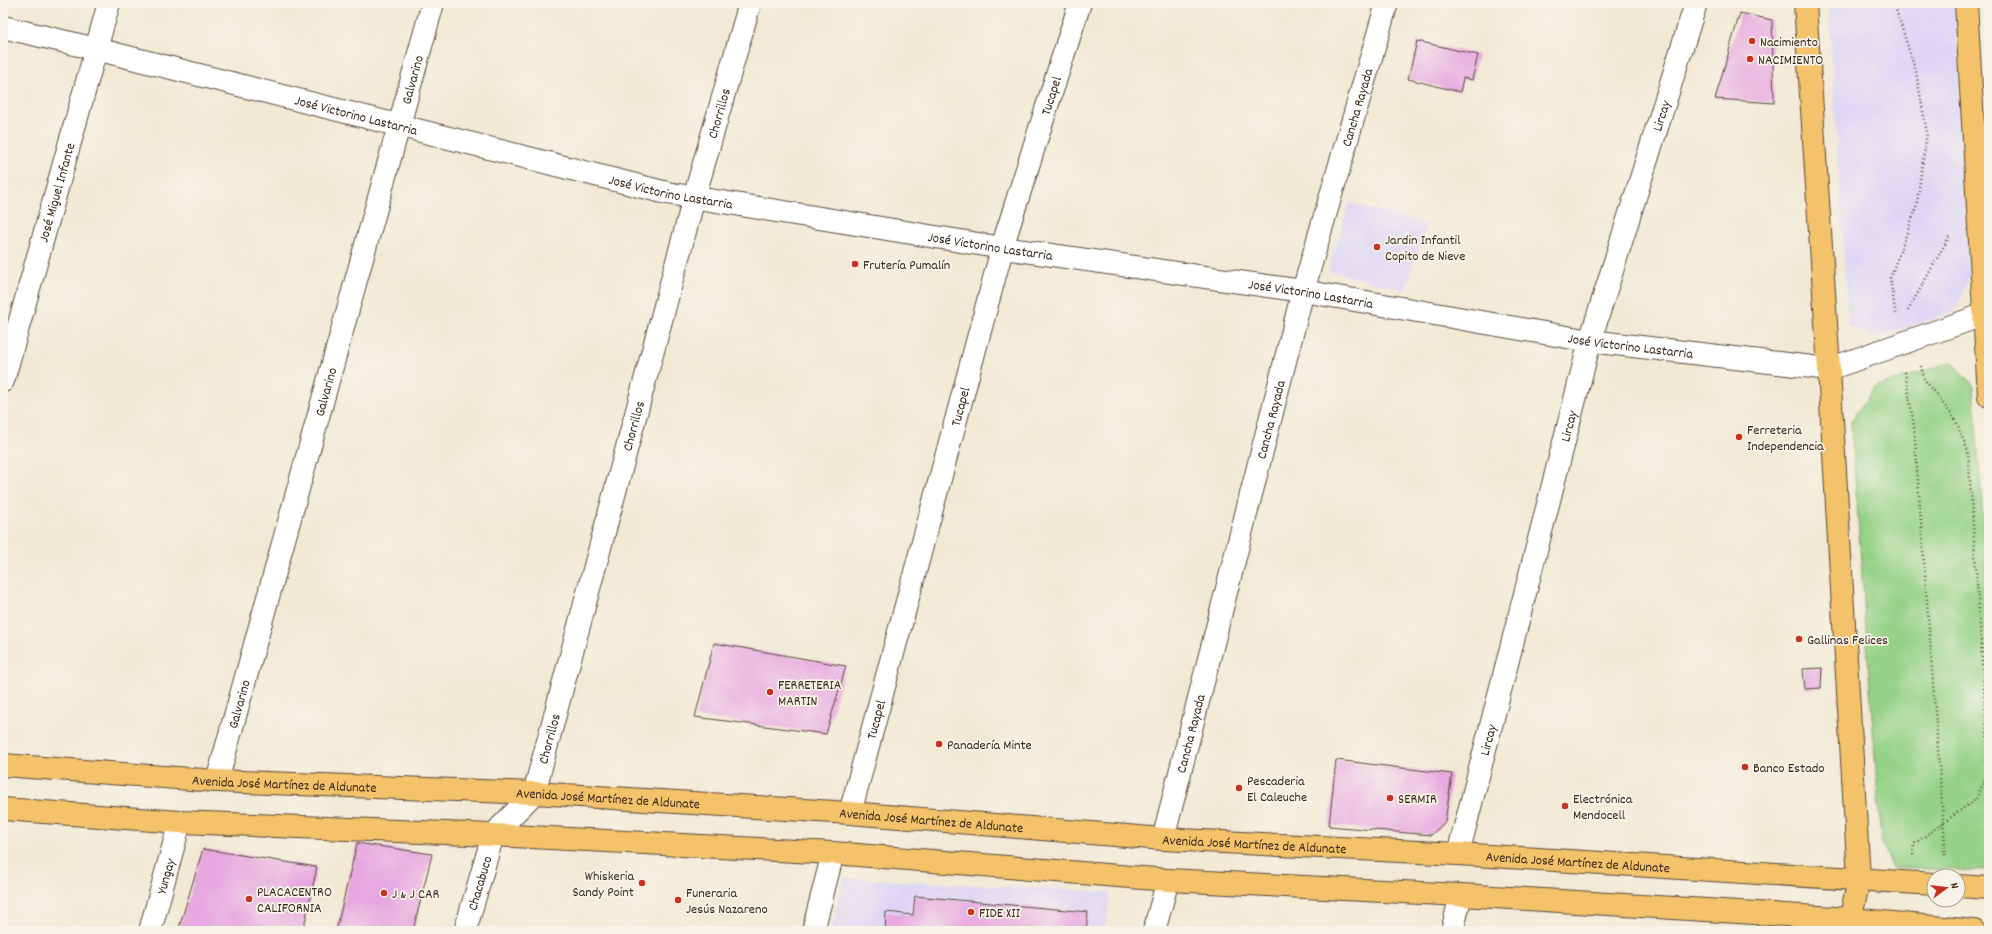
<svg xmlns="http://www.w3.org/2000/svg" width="1992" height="934" font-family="Dekko,sans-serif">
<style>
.built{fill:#ded5f5}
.green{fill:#95d287;stroke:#687e52}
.building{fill:#e7a8e0}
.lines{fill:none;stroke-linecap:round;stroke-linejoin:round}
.minor-casing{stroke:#564739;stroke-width:24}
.major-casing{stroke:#564739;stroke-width:24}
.path{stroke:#564739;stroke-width:2.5;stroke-dasharray:1 3;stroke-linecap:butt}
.minor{stroke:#fff;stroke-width:22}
.major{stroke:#f3c26a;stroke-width:22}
.poi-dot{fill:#c8321e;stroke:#f7f3e8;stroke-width:1.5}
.labels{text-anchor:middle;stroke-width:3.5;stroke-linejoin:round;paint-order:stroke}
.poi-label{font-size:14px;fill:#3b2a1e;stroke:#f7f3e8;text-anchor:start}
.street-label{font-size:14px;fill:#3b2a1e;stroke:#f7f3e8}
</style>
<rect width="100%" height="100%" fill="#f7f3e8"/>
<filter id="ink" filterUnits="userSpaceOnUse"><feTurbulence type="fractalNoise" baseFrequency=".025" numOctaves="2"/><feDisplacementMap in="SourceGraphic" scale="8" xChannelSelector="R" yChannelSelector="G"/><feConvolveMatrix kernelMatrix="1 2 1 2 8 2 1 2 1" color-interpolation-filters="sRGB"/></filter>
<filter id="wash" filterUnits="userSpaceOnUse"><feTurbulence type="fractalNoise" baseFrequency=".012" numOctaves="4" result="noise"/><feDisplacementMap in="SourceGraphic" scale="16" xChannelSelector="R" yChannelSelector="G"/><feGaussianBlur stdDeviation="0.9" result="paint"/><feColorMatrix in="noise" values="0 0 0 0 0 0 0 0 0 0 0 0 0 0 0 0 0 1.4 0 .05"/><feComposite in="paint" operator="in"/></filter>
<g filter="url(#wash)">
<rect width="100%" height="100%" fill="#f2e9d4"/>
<g class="built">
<polygon points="1828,3 1956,3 1969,277 1955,312 1874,338 1848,325"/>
<polygon points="1349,203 1427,224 1405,290 1328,271"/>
<polygon points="844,878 1110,892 1105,931 831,931"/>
</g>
<polygon class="green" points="1951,362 1973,385 1989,597 1989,871 1893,868 1881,841 1851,421 1874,388"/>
<g id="blocks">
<g class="building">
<polygon points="1740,13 1772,20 1774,103 1715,99"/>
<polygon points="1417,41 1478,55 1472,80 1463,78 1460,92 1408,79"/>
<polygon points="714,643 846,666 826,734 695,717"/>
<polygon points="1822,668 1821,688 1805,689 1803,669"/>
<polygon points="1336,760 1452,774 1445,822 1431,835 1329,826"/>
<polygon points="357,843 432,854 413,931 336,931"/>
<polygon points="203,849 317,867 303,931 178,931"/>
<polygon points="915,896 1088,912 1086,931 885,931 886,912 913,915"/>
</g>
</g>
</g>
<g filter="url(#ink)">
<use href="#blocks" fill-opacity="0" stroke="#564739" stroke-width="1"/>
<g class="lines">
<g class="minor-casing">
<g id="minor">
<path id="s1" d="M3 27 96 49 667 193 1003 248 1303 291 1590 341 1829 369 1983 315 1989 316"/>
<path id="s2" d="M3 381 109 3"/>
<path id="s3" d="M217 781 433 3"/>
<path id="s4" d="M850 813 1005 238 1080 3"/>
<path id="s5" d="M1163 839 1303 291 1387 3"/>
<path id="s6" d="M1458 854 1590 341 1696 3"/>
<path id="s7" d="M150 931 180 822"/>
<path id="s8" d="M465 931 493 835 534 793 694 198 750 3"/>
<polyline points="813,931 833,853"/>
<polyline points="1154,931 1168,880"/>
<polyline points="1452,931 1461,895"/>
</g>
</g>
<g class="major-casing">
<g id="major">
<polyline points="1805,3 1829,369 1859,879 1848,931"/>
<polyline points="1966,3 1989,396"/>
<path id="s9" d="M3 765 217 781 534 793 850 813 1163 839 1458 854 1934 884"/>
<polyline points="3,809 180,822 493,835 833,853 1168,880 1461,895 1852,919 1974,931"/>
<polyline points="1958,886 1989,888"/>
</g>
</g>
<g class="path">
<polyline points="1894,3 1916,72 1927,133 1916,209 1890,278 1896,316"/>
<polyline points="1908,311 1950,235"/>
<polyline points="1921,366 1924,379 1955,419 1968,451 1989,761"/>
<polyline points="1905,372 1914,426 1945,845 1944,857"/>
<polyline points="1913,855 1914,844 1976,799 1989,771"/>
</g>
<use href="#minor" class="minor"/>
<use href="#major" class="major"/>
</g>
</g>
<g class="poi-dot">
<circle cx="1752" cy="41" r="4"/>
<circle cx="1750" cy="59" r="4"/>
<circle cx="1377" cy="247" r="4"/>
<circle cx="855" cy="264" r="4"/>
<circle cx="1739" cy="437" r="4"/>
<circle cx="1799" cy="639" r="4"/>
<circle cx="770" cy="692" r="4"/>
<circle cx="939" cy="744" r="4"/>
<circle cx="1745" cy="767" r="4"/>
<circle cx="1239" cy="788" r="4"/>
<circle cx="1390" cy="798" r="4"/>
<circle cx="1565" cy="806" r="4"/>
<circle cx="642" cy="883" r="4"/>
<circle cx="384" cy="893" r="4"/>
<circle cx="249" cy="899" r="4"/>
<circle cx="678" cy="900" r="4"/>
<circle cx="971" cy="912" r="4"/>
</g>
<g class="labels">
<g class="poi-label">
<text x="1760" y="46">Nacimiento</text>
<text x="1758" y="64">NACIMIENTO</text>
<text x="1385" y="244">Jardin Infantil<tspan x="1385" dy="16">Copito de Nieve</tspan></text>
<text x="863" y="269">Frutería Pumalín</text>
<text x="1747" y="434">Ferreteria<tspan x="1747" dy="16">Independencia</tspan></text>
<text x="1807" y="644">Gallinas Felices</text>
<text x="778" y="689">FERRETERIA<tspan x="778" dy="16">MARTIN</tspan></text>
<text x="947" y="749">Panadería Minte</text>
<text x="1753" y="772">Banco Estado</text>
<text x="1247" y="785">Pescaderia<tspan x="1247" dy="16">El Caleuche</tspan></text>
<text x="1398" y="803">SERMIR</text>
<text x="1573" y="803">Electrónica<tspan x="1573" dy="16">Mendocell</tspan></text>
<text x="634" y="880" text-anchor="end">Whiskeria<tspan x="634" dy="16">Sandy Point</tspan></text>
<text x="257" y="896">PLACACENTRO<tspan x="257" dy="16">CALIFORNIA</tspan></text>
<text x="686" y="897">Funeraria<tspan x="686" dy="16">Jesús Nazareno</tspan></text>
<text x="392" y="898">J &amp; J CAR</text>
<text x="979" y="917">FIDE XII</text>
</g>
<g class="street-label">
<text dy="5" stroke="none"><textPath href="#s3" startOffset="728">Galvarino</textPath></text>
<text dy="5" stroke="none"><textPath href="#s4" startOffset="745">Tucapel</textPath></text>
<text dy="5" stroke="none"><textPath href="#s5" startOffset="757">Cancha Rayada</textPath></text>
<text dy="5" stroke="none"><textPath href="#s8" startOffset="863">Chorrillos</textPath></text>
<text dy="5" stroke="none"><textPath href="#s1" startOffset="364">José Victorino Lastarria</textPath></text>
<text dy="5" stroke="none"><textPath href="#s6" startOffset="766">Lircay</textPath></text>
<text dy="5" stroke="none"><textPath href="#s1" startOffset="688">José Victorino Lastarria</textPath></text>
<text dy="5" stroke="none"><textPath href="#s2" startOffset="196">José Miguel Infante</textPath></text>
<text dy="5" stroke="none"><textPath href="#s1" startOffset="1012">José Victorino Lastarria</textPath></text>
<text dy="5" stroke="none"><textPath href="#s1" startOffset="1336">José Victorino Lastarria</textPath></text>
<text dy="5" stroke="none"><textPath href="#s1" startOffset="1660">José Victorino Lastarria</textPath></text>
<text dy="5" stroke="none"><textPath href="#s3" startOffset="404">Galvarino</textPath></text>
<text dy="5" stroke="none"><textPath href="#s4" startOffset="421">Tucapel</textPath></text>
<text dy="5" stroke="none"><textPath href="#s5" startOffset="433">Cancha Rayada</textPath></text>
<text dy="5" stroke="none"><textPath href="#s8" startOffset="539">Chorrillos</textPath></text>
<text dy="5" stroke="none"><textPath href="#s6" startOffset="442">Lircay</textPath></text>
<text dy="5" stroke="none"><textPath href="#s3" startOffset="80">Galvarino</textPath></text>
<text dy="5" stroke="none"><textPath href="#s4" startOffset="97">Tucapel</textPath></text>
<text dy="5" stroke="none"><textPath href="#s5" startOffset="109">Cancha Rayada</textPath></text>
<text dy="5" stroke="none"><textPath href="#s8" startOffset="215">Chorrillos</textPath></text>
<text dy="5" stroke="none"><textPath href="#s6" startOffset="118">Lircay</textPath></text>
<text dy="5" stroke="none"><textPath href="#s9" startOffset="282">Avenida José Martínez de Aldunate</textPath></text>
<text dy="5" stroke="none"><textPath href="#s9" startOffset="606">Avenida José Martínez de Aldunate</textPath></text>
<text dy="5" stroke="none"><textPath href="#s9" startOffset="930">Avenida José Martínez de Aldunate</textPath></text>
<text dy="5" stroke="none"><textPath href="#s9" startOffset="1254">Avenida José Martínez de Aldunate</textPath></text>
<text dy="5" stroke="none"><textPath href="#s9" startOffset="1578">Avenida José Martínez de Aldunate</textPath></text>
<text dy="5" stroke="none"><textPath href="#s7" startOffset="57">Yungay</textPath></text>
<text dy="5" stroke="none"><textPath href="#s8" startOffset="50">Chacabuco</textPath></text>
</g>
</g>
<rect width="1992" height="934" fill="none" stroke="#f7f3e8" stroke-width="16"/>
<g transform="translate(1946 888) rotate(75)"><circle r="19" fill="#f7f3e8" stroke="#aca397"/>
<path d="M0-3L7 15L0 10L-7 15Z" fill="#c8321e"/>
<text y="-6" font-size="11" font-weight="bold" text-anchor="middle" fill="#3b2a1e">N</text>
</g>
</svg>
